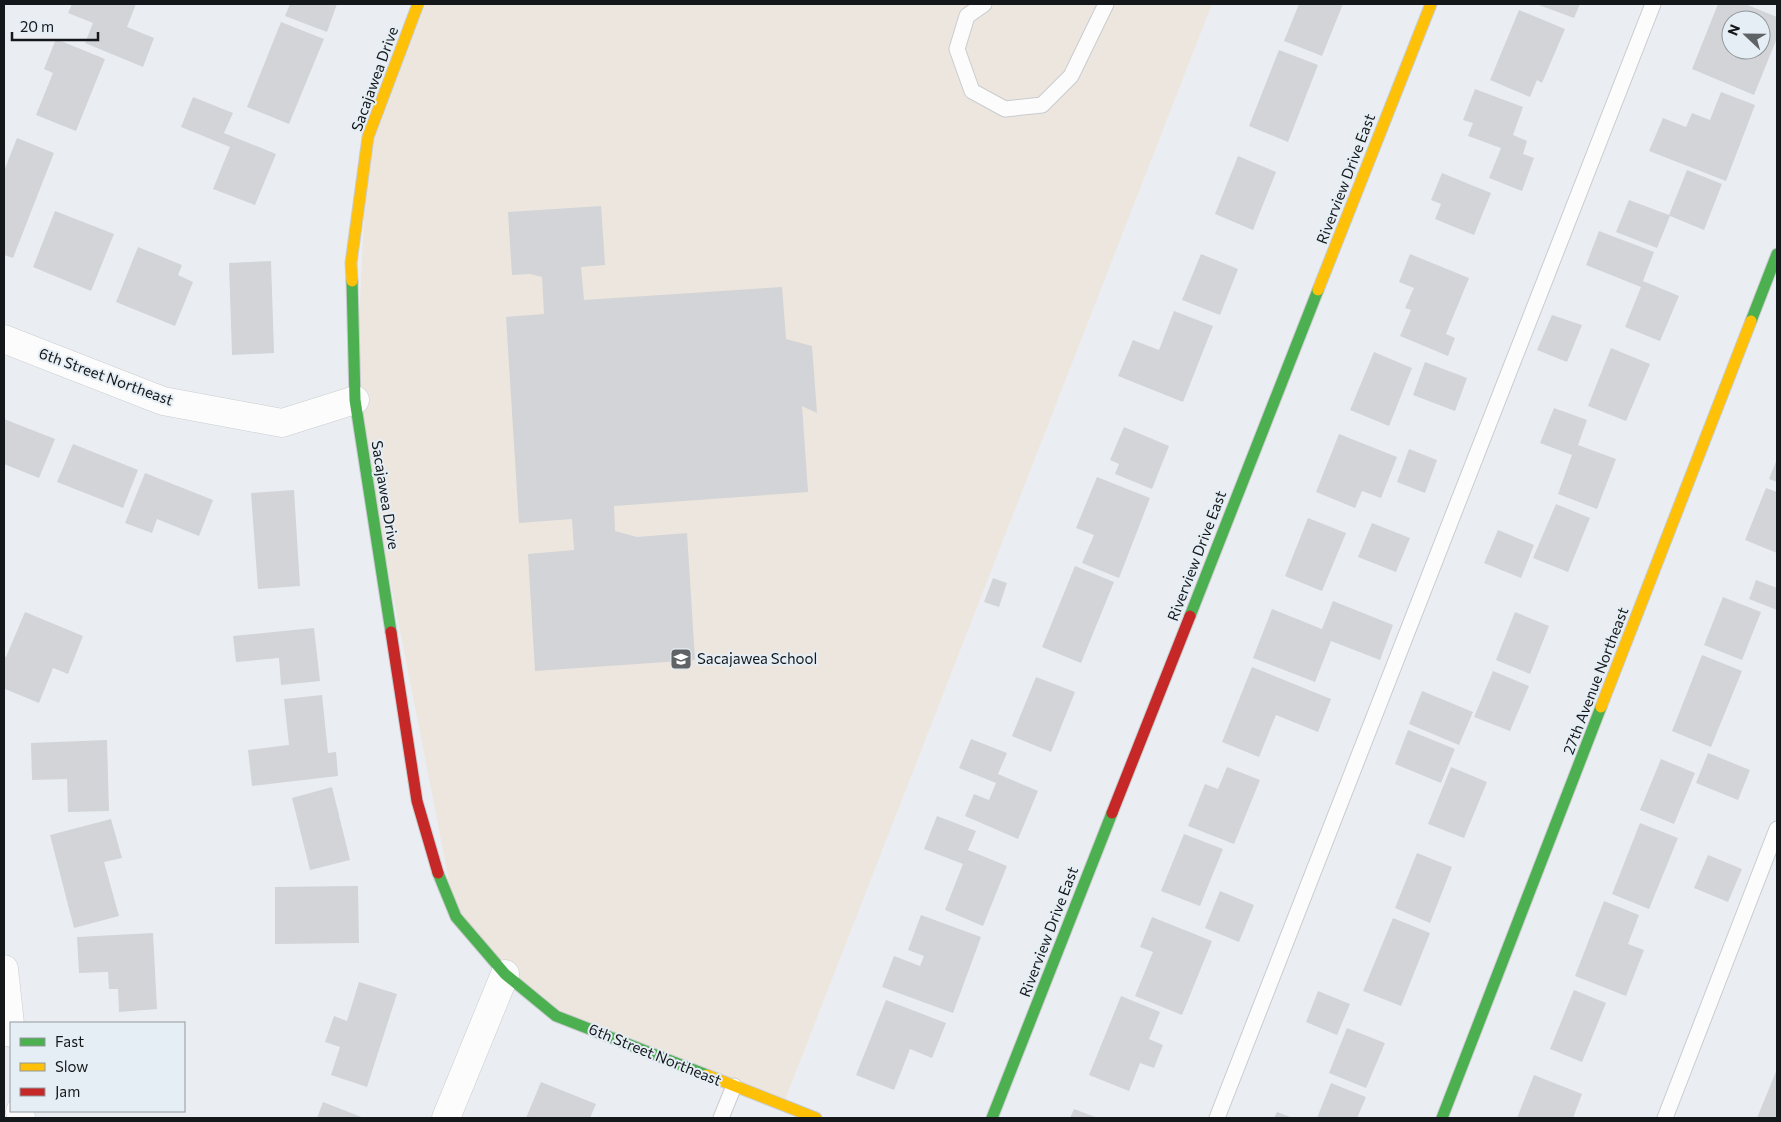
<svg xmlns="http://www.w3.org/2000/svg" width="1781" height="1122" font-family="Commissioner,sans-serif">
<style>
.education{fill:#ede6de}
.building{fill:#d2d4d7;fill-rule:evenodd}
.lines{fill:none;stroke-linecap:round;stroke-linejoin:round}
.lane-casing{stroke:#c9cccf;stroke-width:17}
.street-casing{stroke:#c9cccf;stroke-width:29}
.fast-casing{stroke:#c9cccf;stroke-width:13}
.slow-casing{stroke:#c9cccf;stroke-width:13}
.jam-casing{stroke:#c9cccf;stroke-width:13}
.lane{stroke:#fcfcfd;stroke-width:15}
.street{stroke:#fcfcfd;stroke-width:28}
.fast{stroke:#4caf50;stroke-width:11}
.slow{stroke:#ffc107;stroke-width:11}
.jam{stroke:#c62828;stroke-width:11}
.labels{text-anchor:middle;stroke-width:4;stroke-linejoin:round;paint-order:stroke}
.street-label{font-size:15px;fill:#15181a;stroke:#e6eef5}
.poi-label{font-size:15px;fill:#15181a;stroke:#e6eef5;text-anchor:start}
</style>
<rect width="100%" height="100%" fill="#eaeef2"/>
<polygon class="education" points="418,4 1212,4 783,1105 556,1016 456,917 355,400 368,137"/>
<g class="building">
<polygon points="72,4 136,4 127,27 154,38 143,67 85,43 93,23 68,13"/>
<polygon points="290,4 337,4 327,32 285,16"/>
<polygon points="1299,4 1343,4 1322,56 1284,41"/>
<polygon points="1536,4 1580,4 1574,18"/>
<path d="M1718 4H1745L1777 17V38L1754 95 1692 69ZM1731 20H1761V50H1731Z"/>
<polygon points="1519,10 1565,29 1542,83 1537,80 1530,97 1490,80"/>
<polygon points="281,22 324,39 289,124 247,107"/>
<polygon points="56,39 105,59 76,131 36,115 53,73 44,69"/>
<polygon points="1279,50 1318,65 1288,142 1249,126"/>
<polygon points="1475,89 1523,107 1513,135 1527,141 1523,154 1534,158 1522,191 1489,178 1501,148 1468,136 1473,123 1463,120"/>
<polygon points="1721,92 1755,105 1726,181 1649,151 1663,118 1686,127 1692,113 1710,120"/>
<polygon points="193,97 233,113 224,133 276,154 255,205 213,189 230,147 181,127"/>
<polygon points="17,138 54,153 13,258 4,255 4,171"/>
<polygon points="1238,156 1276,172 1253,230 1215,214"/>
<polygon points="1687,170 1722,184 1704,230 1670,216 1657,248 1616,232 1629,200 1669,215"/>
<polygon points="1442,173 1491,193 1474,235 1435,219 1441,204 1431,200"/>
<polygon points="601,206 605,265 581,267 584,300 782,287 786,339 812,346 817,413 802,406 808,492 614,506 615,531 637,537 687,533 695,660 535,671 528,554 574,550 572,519 519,523 506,317 544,314 542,277 530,274 512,275 508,212"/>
<polygon points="55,211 114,234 91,291 33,267"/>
<polygon points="1599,231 1654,252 1643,281 1679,296 1660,341 1625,327 1641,287 1586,265"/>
<polygon points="138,247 182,265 178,275 193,282 175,326 116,302"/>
<polygon points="1201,254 1238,269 1220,315 1182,300"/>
<polygon points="1410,254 1469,278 1446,334 1455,338 1448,356 1400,336 1411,310 1405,308 1414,288 1399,282"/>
<polygon points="271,261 274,353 232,355 229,263"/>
<polygon points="1174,311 1213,326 1183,402 1118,376 1133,340 1159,350"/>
<polygon points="1552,315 1582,325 1567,362 1537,350"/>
<polygon points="1611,348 1650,364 1626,421 1588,406"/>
<polygon points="1374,352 1412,368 1389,426 1350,410"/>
<polygon points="1425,362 1467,378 1455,411 1413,395"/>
<polygon points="1554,408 1587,420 1578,445 1616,459 1597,509 1558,494 1572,455 1540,443"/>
<polygon points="4,419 55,439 39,478 4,464"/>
<polygon points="1124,427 1169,446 1152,489 1115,474 1119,464 1110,460"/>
<polygon points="1339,434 1397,457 1381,498 1362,491 1355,508 1316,492"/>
<polygon points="73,444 138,470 123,508 57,482"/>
<polygon points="1409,449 1437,460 1425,493 1397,482"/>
<polygon points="1777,459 1777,482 1769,479"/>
<polygon points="145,473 213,500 199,536 157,519 152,533 125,523"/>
<polygon points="1097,477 1150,498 1119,578 1082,563 1094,535 1076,528"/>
<polygon points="1766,488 1777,492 1777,553 1745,540"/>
<polygon points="294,490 300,586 258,589 251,493"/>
<polygon points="1556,504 1590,518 1568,572 1533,558"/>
<polygon points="1308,518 1346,533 1322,591 1285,576"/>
<polygon points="1372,523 1410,538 1396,572 1358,557"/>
<polygon points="1498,530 1534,545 1521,578 1484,563"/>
<polygon points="1075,566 1114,582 1081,663 1042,647"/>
<polygon points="993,578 1007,583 999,607 984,602"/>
<polygon points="1756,580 1777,588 1777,610 1749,599"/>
<polygon points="1723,597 1761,612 1742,660 1704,645"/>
<polygon points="1333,601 1393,625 1380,660 1331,641 1315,682 1253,658 1272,609 1322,629"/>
<polygon points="25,612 83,636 68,674 53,668 39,703 5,689 4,693 4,656 6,657"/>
<polygon points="1515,612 1549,626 1530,674 1496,660"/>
<polygon points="314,628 320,681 281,685 279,658 236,662 233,636"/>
<polygon points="1702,655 1742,671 1711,747 1672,731"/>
<polygon points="1252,667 1331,699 1318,732 1276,715 1259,757 1222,742"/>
<polygon points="1493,671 1529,686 1510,731 1474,717"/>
<polygon points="1036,677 1075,692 1051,752 1012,736"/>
<polygon points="1422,691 1473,712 1459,745 1409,724"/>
<polygon points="322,695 328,753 336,752 338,776 252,786 248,750 289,745 284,699"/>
<polygon points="1408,730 1455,749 1441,783 1395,764"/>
<polygon points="971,739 1007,753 998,774 1038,791 1018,839 965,816 974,794 989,800 996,783 959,768"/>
<polygon points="107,740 109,811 68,812 67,779 32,780 31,743"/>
<polygon points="1708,753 1750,770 1738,800 1696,783"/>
<polygon points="1661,759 1695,773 1674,824 1640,810"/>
<polygon points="1227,767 1260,780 1234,844 1188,826 1205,784 1218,789"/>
<polygon points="1451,767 1487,782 1464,838 1428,824"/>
<polygon points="332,787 350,860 310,870 292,798"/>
<polygon points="937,816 976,831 968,850 1007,866 983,926 945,910 963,864 924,849"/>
<polygon points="111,819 122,858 104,862 119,916 74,928 50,835"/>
<polygon points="1640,823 1678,838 1649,909 1612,894"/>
<polygon points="1184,834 1223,849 1200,906 1161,891"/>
<polygon points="1417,853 1452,867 1430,923 1395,908"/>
<polygon points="1708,855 1742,869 1728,902 1694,888"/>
<polygon points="358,886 359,943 275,944 275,887"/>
<polygon points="1220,891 1254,905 1239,942 1205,928"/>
<polygon points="1604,901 1639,915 1628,944 1644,950 1626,996 1575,976"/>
<polygon points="921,915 981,937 953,1013 882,987 894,956 920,966 924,956 908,950"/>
<polygon points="1152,917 1212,941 1182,1015 1135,996 1153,952 1140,947"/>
<polygon points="1393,918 1430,933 1401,1006 1363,991"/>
<polygon points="153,933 157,1009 119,1012 118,989 109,989 108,972 79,973 77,937"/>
<polygon points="359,982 397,994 367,1087 331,1075 340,1047 325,1042 334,1016 347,1021"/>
<polygon points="1574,990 1606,1003 1582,1062 1550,1049"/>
<polygon points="1318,991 1350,1004 1337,1035 1306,1022"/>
<polygon points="1121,996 1160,1012 1149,1039 1163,1045 1154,1068 1140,1063 1129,1091 1089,1075"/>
<polygon points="886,1000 946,1023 932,1058 910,1049 894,1090 856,1075"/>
<polygon points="1347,1028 1385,1043 1366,1088 1329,1073"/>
<polygon points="1777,1069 1777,1118 1757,1118"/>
<polygon points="1534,1075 1582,1094 1573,1118 1563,1117 1563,1118 1517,1118"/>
<polygon points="541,1082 596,1104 590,1118 526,1118"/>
<polygon points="1331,1083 1366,1097 1357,1118 1317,1118"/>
<polygon points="323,1102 364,1118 317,1118"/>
<polygon points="1074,1109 1098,1118 1070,1118"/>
<polygon points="1277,1112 1293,1118 1274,1118"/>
</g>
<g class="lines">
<g class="lane-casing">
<g id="lane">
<polyline points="984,4 967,16 957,49 972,91 1005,109 1042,105 1071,76 1106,4"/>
<polyline points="721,1118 734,1086"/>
<polyline points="1217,1118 1653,4"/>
<polyline points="1665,1118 1777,829"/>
</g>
</g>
<g class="street-casing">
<g id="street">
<polyline points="4,339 163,401 282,423 355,400"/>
<polyline points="4,969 11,1033"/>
<polyline points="20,1111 21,1118"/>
<polyline points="446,1118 505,974"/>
</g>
</g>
<g class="fast-casing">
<g id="fast">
<polyline points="352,281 355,400 391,632"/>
<polyline points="1751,321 1777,254"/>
<polyline points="1190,616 1318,290"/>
<polyline points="438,873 456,917 505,974 556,1016 707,1075"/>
<polyline points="992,1118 1112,813"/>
<polyline points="1442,1118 1601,707"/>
</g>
</g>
<g class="slow-casing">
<g id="slow">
<polyline points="352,281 351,263 368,137 418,4"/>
<polyline points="1318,290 1431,4"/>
<polyline points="1601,707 1751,321"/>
<polyline points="707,1075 816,1118"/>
</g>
</g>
<g class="jam-casing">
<g id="jam">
<polyline points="391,632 417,801 438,873"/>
<polyline points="1112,813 1190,616"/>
</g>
</g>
<use href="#lane" class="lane"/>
<use href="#street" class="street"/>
<use href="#fast" class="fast"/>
<use href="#slow" class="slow"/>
<use href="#jam" class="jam"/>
</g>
<defs>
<g id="school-square" transform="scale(1.125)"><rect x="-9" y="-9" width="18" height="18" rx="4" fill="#606366" stroke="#e6eef5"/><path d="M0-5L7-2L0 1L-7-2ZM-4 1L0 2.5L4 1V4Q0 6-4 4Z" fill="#fff"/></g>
</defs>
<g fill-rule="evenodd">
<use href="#school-square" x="681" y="659"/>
</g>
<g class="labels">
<g class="street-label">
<text transform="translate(375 79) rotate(-70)" y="5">Sacajawea Drive</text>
<text transform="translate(1346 179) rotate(-69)" y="5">Riverview Drive East</text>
<text transform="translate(106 377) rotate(20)" y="5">6th Street Northeast</text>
<text transform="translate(385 495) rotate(81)" y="5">Sacajawea Drive</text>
<text transform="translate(1197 556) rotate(-69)" y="5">Riverview Drive East</text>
<text transform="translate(1596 681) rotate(-69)" y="5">27th Avenue Northeast</text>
<text transform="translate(1049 932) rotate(-69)" y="5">Riverview Drive East</text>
<text transform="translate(655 1055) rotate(22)" y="5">6th Street Northeast</text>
</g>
<g class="poi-label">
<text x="697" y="664">Sacajawea School</text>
</g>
</g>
<rect width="1781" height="1122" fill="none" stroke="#15181a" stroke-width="10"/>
<rect x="10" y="1022" width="175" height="90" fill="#e6eef5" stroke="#92989d"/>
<rect x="20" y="1038" width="25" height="8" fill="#4caf50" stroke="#92989d"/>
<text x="55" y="1047" font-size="15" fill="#15181a">Fast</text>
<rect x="20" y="1063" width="25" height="8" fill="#ffc107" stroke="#92989d"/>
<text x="55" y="1072" font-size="15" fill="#15181a">Slow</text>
<rect x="20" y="1088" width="25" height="8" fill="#c62828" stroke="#92989d"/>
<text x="55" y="1097" font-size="15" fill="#15181a">Jam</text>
<g transform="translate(1746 35) rotate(292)"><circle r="24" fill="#e6eef5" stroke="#92989d"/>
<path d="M0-4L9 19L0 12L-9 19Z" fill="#606366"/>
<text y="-8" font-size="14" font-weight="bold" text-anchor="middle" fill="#15181a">N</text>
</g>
<path d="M12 32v8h86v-8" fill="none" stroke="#15181a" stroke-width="2.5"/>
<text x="20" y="32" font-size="15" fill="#15181a" stroke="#e6eef5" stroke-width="4" paint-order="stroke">20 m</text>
</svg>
